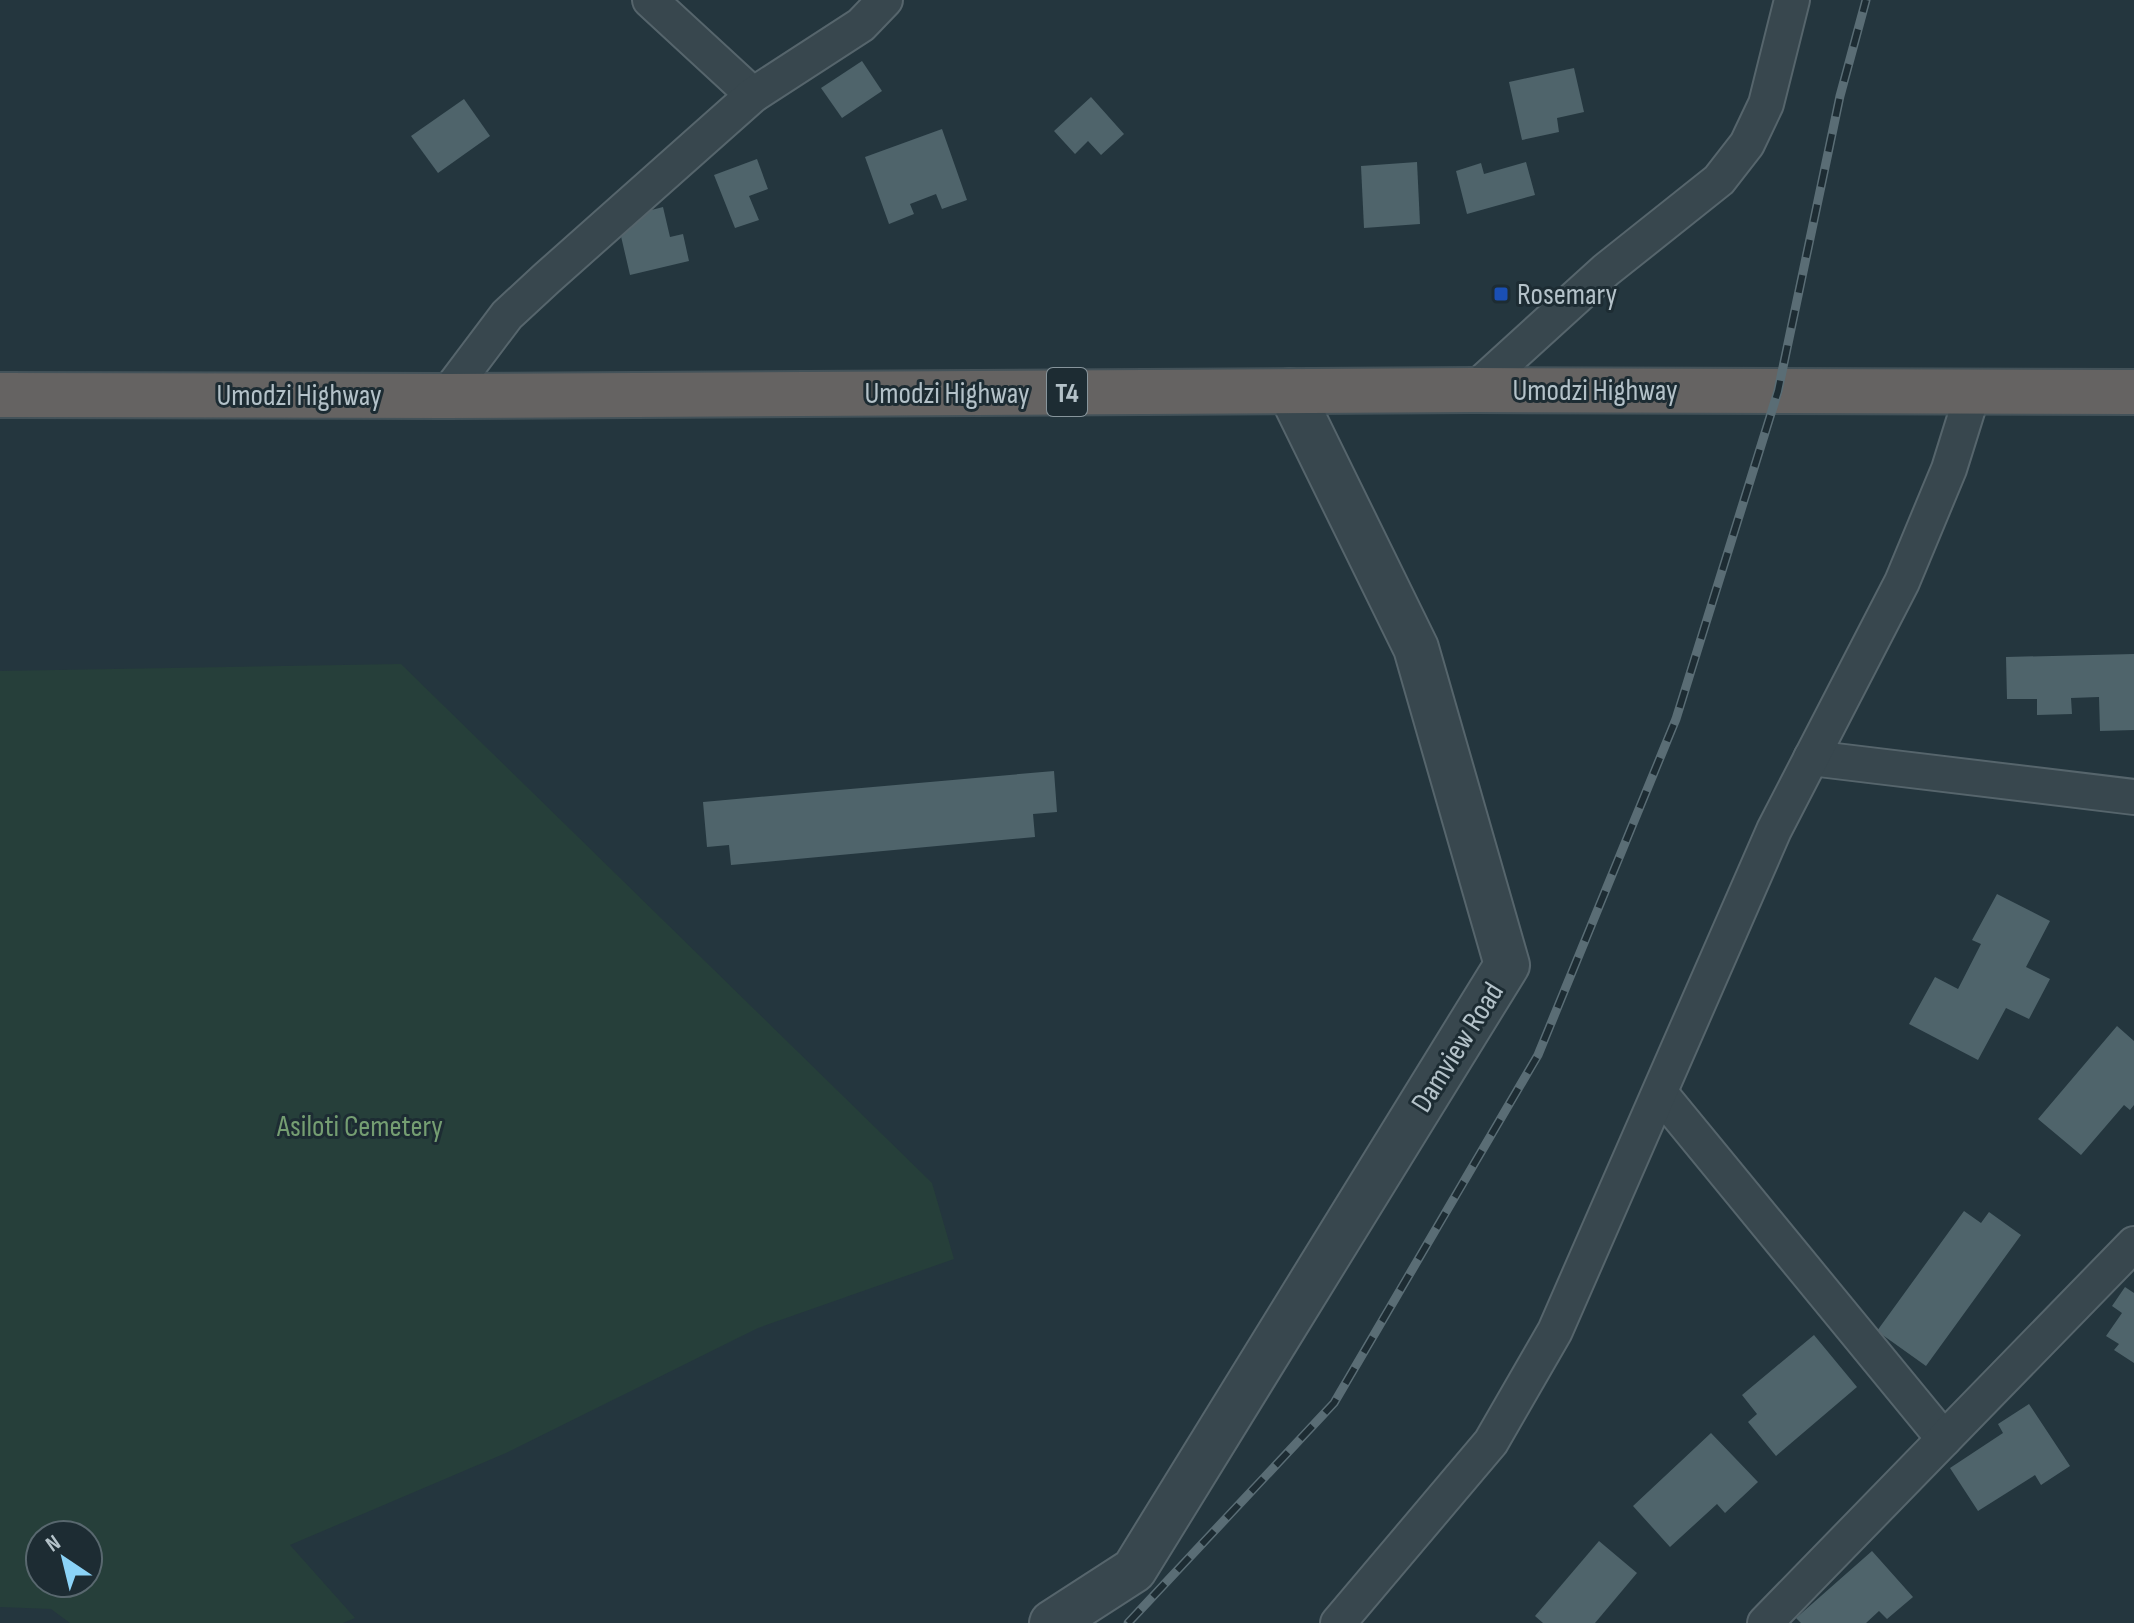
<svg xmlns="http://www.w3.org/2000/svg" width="2134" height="1623" font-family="'Sofia Sans Condensed',sans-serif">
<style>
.green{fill:#263f3a;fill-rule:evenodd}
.building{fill:#4f646b}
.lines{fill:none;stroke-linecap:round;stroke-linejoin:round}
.minor-casing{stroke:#56656c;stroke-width:38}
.tertiary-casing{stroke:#56656c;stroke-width:48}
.trunk-casing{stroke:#435259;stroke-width:48}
.minor{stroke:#38474e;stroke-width:34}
.tertiary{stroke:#38474e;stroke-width:44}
.trunk{stroke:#656362;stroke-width:44}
.rail-casing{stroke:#5a6d75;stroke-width:9}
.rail{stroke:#1d2c33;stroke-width:6;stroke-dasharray:18;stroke-linecap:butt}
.transit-dot{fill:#1a4fb4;stroke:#1d2c33;stroke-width:3}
.labels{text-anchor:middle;stroke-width:6;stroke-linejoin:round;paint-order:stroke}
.shield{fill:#1d2c33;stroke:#87959c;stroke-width:2}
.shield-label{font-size:28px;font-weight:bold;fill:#b4c2c9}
.poi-label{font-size:30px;fill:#b4c2c9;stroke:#1d2c33;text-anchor:start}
.street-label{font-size:30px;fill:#b4c2c9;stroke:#1d2c33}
.park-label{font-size:30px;fill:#759e72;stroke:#1d2c33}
</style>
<rect width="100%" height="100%" fill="#24363e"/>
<path class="green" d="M401 664 932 1183 954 1259 758 1328 506 1453 290 1545 355 1618 343 1623H70L51 1609 0 1607V671ZM40 1535H88V1583H40Z"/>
<g class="building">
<polygon points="862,61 882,91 842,118 821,88"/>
<polygon points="1574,68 1584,112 1557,118 1559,132 1522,140 1509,82"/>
<polygon points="1091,97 1124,134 1101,155 1088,141 1075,154 1054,131"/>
<polygon points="464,99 490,136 438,173 411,136"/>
<polygon points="942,129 967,200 942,209 936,194 910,204 914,214 889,224 865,157"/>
<polygon points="757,159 768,189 749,196 759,220 735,228 714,175"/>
<polygon points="1417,162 1420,224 1364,228 1361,166"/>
<polygon points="1526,162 1535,195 1467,214 1456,171 1481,163 1484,174"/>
<polygon points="663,207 670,237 683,234 689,261 630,275 617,219"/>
<polygon points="2134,654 2134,730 2100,731 2099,697 2071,698 2072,714 2037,715 2037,699 2007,699 2006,657"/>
<polygon points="1054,771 1057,812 1033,814 1035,837 731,865 729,845 707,847 703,802"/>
<polygon points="1997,894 2050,921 2026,967 2050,979 2029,1019 2006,1008 1978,1060 1909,1024 1935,977 1958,989 1981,944 1972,940"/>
<polygon points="2117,1026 2134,1041 2134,1105 2130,1110 2124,1105 2081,1155 2038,1119"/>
<polygon points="1964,1211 1981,1223 1989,1212 2021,1235 1926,1366 1877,1331"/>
<polygon points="2125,1287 2134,1293 2134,1363 2114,1350 2119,1344 2106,1336 2122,1313 2112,1306"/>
<polygon points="1814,1335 1857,1387 1776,1456 1748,1422 1757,1414 1742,1395"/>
<polygon points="2029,1404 2070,1466 2041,1485 2035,1475 1978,1511 1950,1468 2003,1433 1998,1424"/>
<polygon points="1711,1433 1758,1482 1725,1513 1717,1504 1670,1547 1633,1506"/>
<polygon points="1599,1541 1637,1573 1595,1623 1543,1623 1535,1616"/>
<polygon points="1872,1551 1913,1597 1887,1619 1879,1611 1866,1623 1801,1623 1796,1618"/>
</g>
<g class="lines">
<g class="minor-casing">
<g id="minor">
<polyline points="650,0 753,95"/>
<polyline points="1474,390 1606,270 1719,180 1747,144 1766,104 1792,0"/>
<polyline points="446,396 507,315 547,278 753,95 861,25 885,0"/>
<polyline points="1811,758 2134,797"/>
<polyline points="1660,1093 1944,1439"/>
<polyline points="1338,1623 1491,1442 1555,1331 1774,830 1902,582 1949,469 1973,392"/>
<polyline points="1765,1623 2134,1244"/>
</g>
</g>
<g class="tertiary-casing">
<polyline id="tertiary" points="1052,1623 1134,1570 1507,965 1416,648 1290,391"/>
</g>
<g class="trunk-casing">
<polyline id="trunk" points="0,395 446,396 1474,390 2134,392"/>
</g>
<use href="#minor" class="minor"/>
<use href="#tertiary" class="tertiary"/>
<use href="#trunk" class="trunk"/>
<g class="rail-casing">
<polyline id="rail" points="1128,1623 1334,1403 1538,1055 1676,719 1778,391 1840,96 1866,0"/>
</g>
<use href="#rail" class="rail"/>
</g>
<rect class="transit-dot" x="1493" y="286" width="16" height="16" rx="4"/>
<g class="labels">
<rect class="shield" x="1047" y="368" width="40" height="48" rx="6"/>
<g class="shield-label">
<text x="1067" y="402">T4</text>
</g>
<g class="poi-label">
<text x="1517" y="304">Rosemary</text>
</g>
<g class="street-label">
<text x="1595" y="400">Umodzi Highway</text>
<text x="947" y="403">Umodzi Highway</text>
<text x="299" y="405">Umodzi Highway</text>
<text transform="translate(1457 1047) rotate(-58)" y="10">Damview Road</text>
</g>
<g class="park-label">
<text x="360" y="1136">Asiloti Cemetery</text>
</g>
</g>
<g transform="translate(64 1559) rotate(325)"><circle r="38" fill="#1d2c33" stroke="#59686f" stroke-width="2"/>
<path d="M0-6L14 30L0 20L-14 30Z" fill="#8bd3f7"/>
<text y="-12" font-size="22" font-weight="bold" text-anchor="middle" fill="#b4c2c9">N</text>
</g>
</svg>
